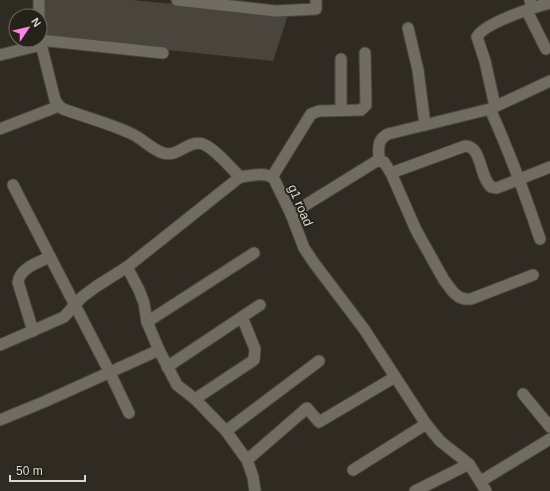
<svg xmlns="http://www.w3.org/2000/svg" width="550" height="491" font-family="Arial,sans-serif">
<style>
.building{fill:#4a453c}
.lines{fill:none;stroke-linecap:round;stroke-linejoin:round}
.minor-casing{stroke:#4b4740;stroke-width:13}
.minor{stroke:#716c62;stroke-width:11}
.labels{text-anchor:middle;stroke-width:4;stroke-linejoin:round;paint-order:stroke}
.street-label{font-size:13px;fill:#dbd8d3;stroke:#262219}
</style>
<rect width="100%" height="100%" fill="#302b22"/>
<polygon class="building" points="43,0 132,0 288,15 273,61 44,37"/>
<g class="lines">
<g class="minor-casing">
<g id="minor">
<polyline points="39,0 39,16"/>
<polyline points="177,0 276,11 316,9 316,0"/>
<polyline points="530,0 532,8 527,11 546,49"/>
<polyline points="408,28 418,70 425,125"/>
<path d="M40 40 55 100 59 106 63 109C85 117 108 123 130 133 142 138 151 149 163 153 178 158 189 139 203 144 214 148 231 168 240 177 250 176 266 171 274 179L291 214 304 248 314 263 364 329 426 424 440 441 469 464 486 491"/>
<polyline points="40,40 163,53"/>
<polyline points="0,55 41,45"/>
<polyline points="341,59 341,110"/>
<path d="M495 106 485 61 477 37C484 23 534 7 550 3"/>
<path d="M490 109C509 151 525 194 540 239"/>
<polyline points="0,129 59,106"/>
<path d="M379 161C379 149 376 140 388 134L490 109 550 81"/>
<path d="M391 173 465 146C482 146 479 176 491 187L497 188 550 167"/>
<polyline points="272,177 311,114 319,111 361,110 366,105 365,53"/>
<polyline points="13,185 110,373 129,413"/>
<polyline points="291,214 375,162 379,161 384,162 391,173 416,230 444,280 453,292 459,297 465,299 471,299 533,275"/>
<polyline points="127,267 139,290 144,303 147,322 159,350 177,385 195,399 226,431 247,460 253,477 255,491"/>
<polyline points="147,322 254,253"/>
<path d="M33 331 18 282C20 268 39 262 50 257"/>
<polyline points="0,345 64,317 82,297 97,286 127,267 240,177"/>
<polyline points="167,367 260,305"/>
<polyline points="523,394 550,427"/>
<polyline points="195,399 254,360 255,349 242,317"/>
<polyline points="0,420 46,401 159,350"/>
<polyline points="226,431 319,361"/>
<polyline points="247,460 307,408 319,422 395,377"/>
<polyline points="353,470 426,424"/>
<polyline points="481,481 550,439"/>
<polyline points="415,491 469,464"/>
</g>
</g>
<use href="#minor" class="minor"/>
</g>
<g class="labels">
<g class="street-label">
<text transform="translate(301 205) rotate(67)" y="5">g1 road</text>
</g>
</g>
<g transform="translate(28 28) rotate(55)"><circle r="19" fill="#262219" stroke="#6e6b63"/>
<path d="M0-3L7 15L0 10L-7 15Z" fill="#fa87e6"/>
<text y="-6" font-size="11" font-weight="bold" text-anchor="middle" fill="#dbd8d3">N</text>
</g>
<path d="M10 475v6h75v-6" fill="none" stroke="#dbd8d3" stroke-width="2"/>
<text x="16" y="475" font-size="12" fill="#dbd8d3" stroke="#262219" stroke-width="3" paint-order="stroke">50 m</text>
</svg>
